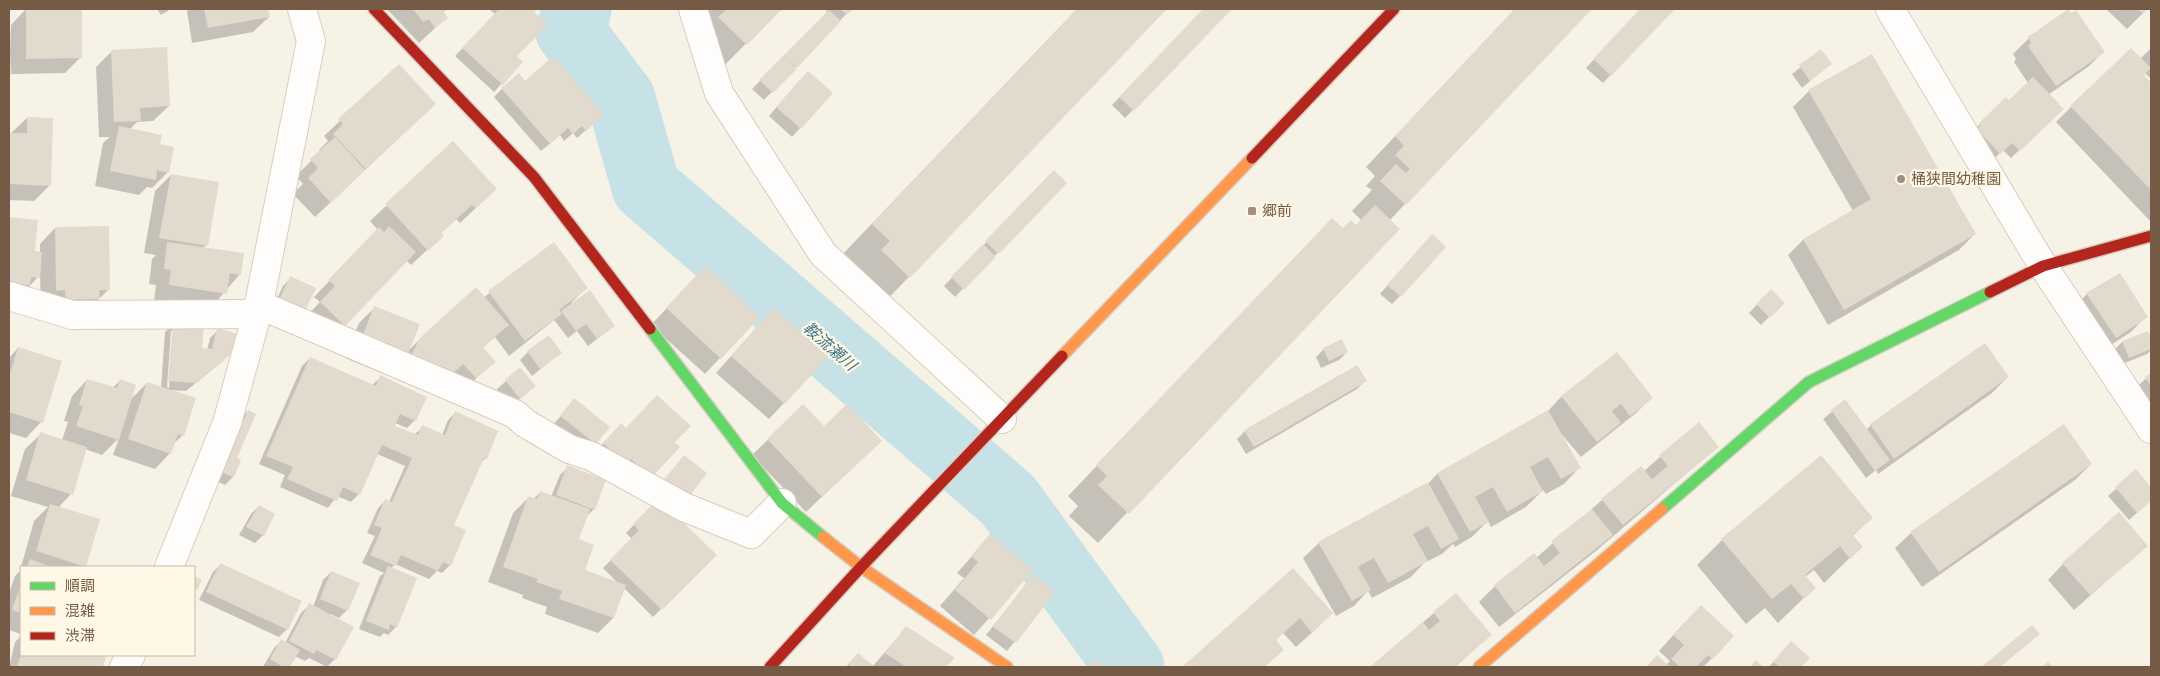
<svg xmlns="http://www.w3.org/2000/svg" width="2160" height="676" font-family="'Varela Round','Noto Sans JP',sans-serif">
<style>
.shadow{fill:#0003;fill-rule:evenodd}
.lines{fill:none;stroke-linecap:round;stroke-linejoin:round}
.river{stroke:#c7e2e7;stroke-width:69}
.building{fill:#e3dace}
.street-casing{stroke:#d6cdc1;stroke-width:30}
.fast-casing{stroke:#d7cec2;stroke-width:14}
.slow-casing{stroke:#d7cec2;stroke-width:14}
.jam-casing{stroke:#d7cec2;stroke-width:14}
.street{stroke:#fefdfb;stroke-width:28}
.fast{stroke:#63d668;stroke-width:11}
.slow{stroke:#ff974d;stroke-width:11}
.jam{stroke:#b3261e;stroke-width:11}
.poi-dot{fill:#a2907d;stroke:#fff8e7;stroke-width:2}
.labels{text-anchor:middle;stroke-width:4.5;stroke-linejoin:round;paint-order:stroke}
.poi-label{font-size:15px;fill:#755b45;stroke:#fff8e7;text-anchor:start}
.water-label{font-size:16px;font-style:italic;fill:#3e768b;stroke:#fff8e7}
</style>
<rect width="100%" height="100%" fill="#f7f2e6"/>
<g class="shadow">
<polygon points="26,9 81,9 81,57 65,73 12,74 9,76 11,25"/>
<polygon points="157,9 171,9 161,15"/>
<polygon points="189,9 267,9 269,17 253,32 192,43 187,11"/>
<polygon points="387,9 448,9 442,12 446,18 419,43"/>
<polygon points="489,9 536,9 532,12 515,56 522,62 494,92 455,56 495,14"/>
<polygon points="695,9 780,9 716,74 690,48 706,31"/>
<polygon points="828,9 851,9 764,100 752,89 828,13 826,11"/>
<polygon points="1077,9 1166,9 878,309 841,256"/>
<polygon points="1205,9 1230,9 1125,118 1112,105"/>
<polygon points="1515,9 1590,9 1389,221 1398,229 1098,543 1069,516 1078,506 1068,496 1303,250 1342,230 1356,227 1362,221 1352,211 1372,190 1366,186 1375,176 1366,167"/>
<polygon points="1641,9 1673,9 1603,83 1586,68"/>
<polygon points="2106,9 2147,9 2127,29"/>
<polygon points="2068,11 2103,52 2088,67 2048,95 2062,109 2011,158 2003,150 1992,161 1972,132 2006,99 2009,101 2028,83 2014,62 2016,59 2013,54 2029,38"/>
<polygon points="2151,48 2151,79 2145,73 2143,75 2151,84 2151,222 2056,122 2071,107 2140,59"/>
<polygon points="1821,51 1830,64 1802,88 1792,74"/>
<polygon points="111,52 169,106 153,121 137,122 130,129 159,145 168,172 152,188 147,187 139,195 95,186 103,143 110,137 99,137 96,67"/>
<polygon points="1872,55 1975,234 1959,250 1828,325 1788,255 1803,240 1853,211 1793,107 1809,91"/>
<polygon points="399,65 419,119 315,217 293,194 303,184 296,176 320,152 319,150 328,141 324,136"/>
<polygon points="800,80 831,93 792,137 769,116"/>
<polygon points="525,83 594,123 577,138 573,133 564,141 560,135 541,151 494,97 502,89"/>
<polygon points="27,118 50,185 34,201 9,200 9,135"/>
<polygon points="453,143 480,204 460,223 456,219 440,234 442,236 411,265 406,260 328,341 305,318 320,302 314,297 378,230 370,221"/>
<polygon points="1054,172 1065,183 955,297 944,286"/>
<polygon points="171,175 206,245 203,248 240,274 210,309 154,301 156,285 149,284 152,259 156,255 144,253 155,191"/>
<polygon points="9,219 36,221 33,252 40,253 40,244 55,228 109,289 93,305 41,306 40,275 23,293 9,299"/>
<polygon points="554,244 586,288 571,303 614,326 588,346 577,331 568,338 554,320 509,356 495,337 482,348 486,369 468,386 454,371 444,381 407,358 389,376 345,358 359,323 374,308 408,351 421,338 483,298"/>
<polygon points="1424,244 1400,296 1392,304 1380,294"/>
<polygon points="2119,275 2146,316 2131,332 2100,352 2071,310 2087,294"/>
<polygon points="291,278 314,288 270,313 283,286"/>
<polygon points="689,284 758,317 705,374 651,325"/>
<polygon points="1771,290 1783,303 1761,325 1749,313"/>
<path d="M173 324 201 349 207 350 210 338 218 330 224 360 186 391 170 390 183 435 173 444 170 453 155 469 113 455 119 438 102 455 85 449 71 494 58 508 85 566 21 567 34 521 48 507 11 496 25 449 41 434 62 440 68 422 64 421 72 396 87 380 112 388 120 381 130 400 147 383 161 388 165 332ZM171 331H173L169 388 167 387Z"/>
<polygon points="758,326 784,403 769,419 716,373"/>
<polygon points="2147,332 2151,340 2151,350 2147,354 2120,365 2114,350 2122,342"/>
<polygon points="18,348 41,422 26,438 9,433 9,358"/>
<polygon points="1324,349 1347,352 1339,360 1321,368 1316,357"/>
<polygon points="528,352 560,353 532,376 520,360"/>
<polygon points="1616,354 1651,398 1636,413 1581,457 1558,430 1579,468 1564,484 1546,494 1543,490 1526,507 1491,527 1488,521 1472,537 1455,547 1453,544 1442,554 1424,563 1411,577 1372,598 1368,591 1354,606 1336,616 1303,558 1319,543 1428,484 1437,474 1546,413 1561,397"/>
<polygon points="310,358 372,385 381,377 415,420 407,428 395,423 393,426 414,435 423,427 442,435 448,420 456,412 486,458 479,464 453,526 450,565 442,573 437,571 429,579 395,564 391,569 396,627 388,635 384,633 380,637 359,629 380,576 384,573 362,563 375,536 367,533 378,508 386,500 389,502 405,466 377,454 359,494 351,502 337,496 328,508 280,487 285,475 259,464 302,366"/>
<polygon points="520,369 526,394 511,406 497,389"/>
<polygon points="2151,374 2151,426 2130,393"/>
<polygon points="2008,377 1992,393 1878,474 1876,470 1866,478 1823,419 1845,401 1866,430 1871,425"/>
<polygon points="1365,381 1357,389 1246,454 1237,439 1245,431"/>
<polygon points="574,400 608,427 587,451 553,425"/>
<polygon points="803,406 824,428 865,456 806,512 752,455"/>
<polygon points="248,411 236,459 240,460 233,477 225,485 214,480 240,419"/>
<polygon points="1698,424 1717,447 1596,551 1499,627 1479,602 1495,586 1534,555 1536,558 1602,500 1644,471"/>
<polygon points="621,425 626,429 674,442 635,493 588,459"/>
<polygon points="2063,425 2091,464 2075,480 1922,587 1895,548 1911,533"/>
<polygon points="568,467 594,509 586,517 578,540 583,570 618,583 603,568 632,539 626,533 653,505 715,555 653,617 624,588 613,618 598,633 545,614 547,607 522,598 523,595 488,582 513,513 529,497 533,499 540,493 551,497 560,475"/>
<polygon points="2136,471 2151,489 2151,500 2129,520 2108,496"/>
<polygon points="259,506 263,535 255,543 239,535 251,514"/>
<polygon points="1871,518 1852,537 1861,547 1824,583 1814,570 1805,577 1814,588 1778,623 1765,608 1746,624 1697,565 1722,540"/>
<polygon points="990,536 1032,570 974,635 940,606 964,578 957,573"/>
<polygon points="2146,546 2074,610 2048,580 2063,564"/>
<polygon points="221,564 300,602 287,629 279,637 199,600 213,572"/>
<polygon points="21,570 21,634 9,630 9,593 15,576"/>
<polygon points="1293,570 1316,629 1296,647 1283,633 1275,641 1282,649 1264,667 1184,667"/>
<polygon points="331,572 347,610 339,618 331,614 330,616 335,659 327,667 309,658 305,661 295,656 288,667 263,667 274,648 282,640 285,643 301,613 309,605 313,607 323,580"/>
<polygon points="1033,576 1053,593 1007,651 986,635"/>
<polygon points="1434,613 1490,635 1455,667 1371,667"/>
<polygon points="1685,622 1712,658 1703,667 1647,667 1657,657 1666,665 1670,661 1659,651"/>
<polygon points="906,628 953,658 944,667 846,667 858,654 872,667"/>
<polygon points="21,636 21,655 95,655 105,658 102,667 9,667 15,642"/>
<polygon points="1783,651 1808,658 1799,667 1769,667"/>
</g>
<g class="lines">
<polyline class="river" points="577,9 570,31 621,99 646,187 1008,500 1130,667"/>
</g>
<g class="building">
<polygon points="26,9 82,9 82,58 26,59"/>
<polygon points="204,9 268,9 270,17 208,28"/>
<polygon points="413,9 442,9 448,18 435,28 429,19 423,22"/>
<polygon points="499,9 538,9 534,12 548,25 517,56 523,62 503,85 462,48"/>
<polygon points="727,9 782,9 747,45 718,17"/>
<polygon points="840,9 853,9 847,15"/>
<polygon points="1077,9 1167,9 910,278 881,250 890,241 872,224"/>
<polygon points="1203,9 1232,9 1134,111 1119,97"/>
<polygon points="1515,9 1592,9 1406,205 1380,181 1396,164 1406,173 1410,169 1395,155 1404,146 1395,136"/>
<polygon points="1640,9 1675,9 1611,76 1593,59"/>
<polygon points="2068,9 2071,13 2076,10 2105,52 2056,86 2028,46 2031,43 2028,37"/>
<polygon points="2138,9 2148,9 2143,14"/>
<polygon points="829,10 841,21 797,68 786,58 797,69 773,93 759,80"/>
<polygon points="9,44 12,75 9,75"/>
<polygon points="167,47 170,106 140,108 141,121 114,122 111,50"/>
<polygon points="2131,48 2151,68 2144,75 2151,83 2151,190 2070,106"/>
<polygon points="1821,49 1832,64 1810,81 1799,65"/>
<polygon points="1872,54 1976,234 1844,310 1803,239 1871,199 1808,90"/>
<polygon points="553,56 604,115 586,131 582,126 573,134 568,128 550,144 501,88 519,73 525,81"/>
<polygon points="399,64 436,104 366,169 333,134 343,124 338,119"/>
<polygon points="808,71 833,93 801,129 776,107"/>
<polygon points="2033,77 2064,109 2020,151 2012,143 2000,154 1977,129 1981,125 1979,123 2006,97 2009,100"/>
<polygon points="27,117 53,118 51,186 9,184 9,133 27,133"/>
<polygon points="119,126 162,135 160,144 174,147 169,173 157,170 156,180 110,171"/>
<polygon points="335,137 365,170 331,203 308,178 318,168 310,159"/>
<polygon points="453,141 497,189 476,208 472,205 441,233 444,236 428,251 385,204"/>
<polygon points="1054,170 1067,183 999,254 985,241"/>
<polygon points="171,174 219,182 208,246 159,238"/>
<polygon points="1375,205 1400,229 1129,514 1098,485 1107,476 1096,465 1332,218 1343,228 1351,220 1356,225"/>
<polygon points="9,217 38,220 35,251 42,252 40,278 31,277 30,285 9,283"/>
<polygon points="109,226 110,290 99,290 100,299 66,300 65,290 56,291 55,227"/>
<polygon points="389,226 416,252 345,326 320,302 335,286 328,280 379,227 384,232"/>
<polygon points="1432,234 1446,247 1401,297 1387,285"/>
<polygon points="167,242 244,253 241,275 230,273 227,294 169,285 171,270 164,269"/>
<polygon points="554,242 588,288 559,310 562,314 525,341 488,291"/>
<polygon points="983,244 996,257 964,290 951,277"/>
<polygon points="705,266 760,317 721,359 666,308"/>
<polygon points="2120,273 2148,317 2116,338 2086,293"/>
<polygon points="290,276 316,288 302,317 277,305"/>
<polygon points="476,287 509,325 483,347 496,362 476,378 463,364 452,374 449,370 442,377 408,362 420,338"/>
<polygon points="1771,289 1785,303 1770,318 1756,304"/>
<polygon points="590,290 615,326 597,339 586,324 576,331 561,311"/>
<polygon points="374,306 420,324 405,361 360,343"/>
<polygon points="774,308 828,356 785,404 731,356"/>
<polygon points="173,323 204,326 202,348 212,349 217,328 238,334 234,352 195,383 168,381"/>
<polygon points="2148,331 2151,337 2151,349 2129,358 2122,341"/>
<polygon points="549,335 562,353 540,369 527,351"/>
<polygon points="1342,339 1348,352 1329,361 1323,348"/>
<polygon points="1985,343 2009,377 1894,459 1870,424"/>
<polygon points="18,347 62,361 43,423 9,412 9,377"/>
<polygon points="1617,352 1653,398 1630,416 1621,404 1612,411 1621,423 1597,442 1561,396"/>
<polygon points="310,357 376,386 380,375 427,397 416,421 400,414 395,426 418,435 422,425 445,435 455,411 498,431 487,459 484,458 454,525 466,530 451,566 443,562 438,571 401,555 396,566 370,555 382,528 374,525 385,499 392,502 412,458 382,445 360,495 343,487 337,501 287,479 293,467 266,456"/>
<polygon points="1357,365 1367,381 1254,447 1244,430"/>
<polygon points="520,367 536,386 520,399 505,380"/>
<polygon points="2151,373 2151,386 2145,377"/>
<polygon points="87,379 117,388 120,379 136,385 119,440 76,426 83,406 79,405"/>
<polygon points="147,382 196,398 184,436 178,434 171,454 128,439"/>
<polygon points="657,395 691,426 675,442 680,447 651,478 631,459 626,464 603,443 621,423 626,428"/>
<polygon points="574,398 610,427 596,444 560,416"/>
<polygon points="1845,399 1890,460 1875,471 1831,410"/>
<polygon points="803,404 824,426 847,404 882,441 822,497 767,439"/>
<polygon points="248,410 256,414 237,458 241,460 234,477 221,472"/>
<polygon points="1548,410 1581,468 1561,479 1548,457 1530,467 1543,491 1507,512 1493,487 1475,497 1489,522 1470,532 1437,473"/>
<polygon points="1699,422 1719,447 1623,525 1601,499 1641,466 1652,479 1668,466 1659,455"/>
<polygon points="2064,424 2092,464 1939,572 1910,532"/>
<polygon points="40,432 87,447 73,495 26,480"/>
<polygon points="684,455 707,473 686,501 662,482"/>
<polygon points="1821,455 1873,518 1853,535 1863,547 1850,559 1840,546 1805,575 1816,588 1804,599 1791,584 1772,599 1721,539"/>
<polygon points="567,465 606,480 595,510 556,495"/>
<polygon points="2136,469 2151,487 2151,501 2137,513 2115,487"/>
<polygon points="1428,482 1459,539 1441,549 1428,526 1413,534 1428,561 1388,583 1374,558 1358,567 1371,590 1352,601 1318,542"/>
<polygon points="540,491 590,509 579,539 594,545 585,570 626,585 614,618 559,599 562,591 536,582 538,579 503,567 528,496 537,499"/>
<polygon points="50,504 100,519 86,567 36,551"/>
<polygon points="653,504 662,513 667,507 717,555 662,610 610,560 639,530 633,524"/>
<polygon points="259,505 275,514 264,536 246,527"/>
<polygon points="1592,509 1613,535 1515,613 1494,585 1534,553 1544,566 1560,553 1551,541"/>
<polygon points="2119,512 2148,546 2090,595 2062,563"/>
<polygon points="990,534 1033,570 991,620 955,590 978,562 971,556"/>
<polygon points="30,559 51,567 27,567"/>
<polygon points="220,563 302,601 288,630 206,592"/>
<polygon points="388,566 417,578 397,628 390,624 389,630 366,621"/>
<polygon points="1293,568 1333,613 1312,633 1300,618 1276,640 1284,650 1264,667 1182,667"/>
<polygon points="331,571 360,583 348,611 320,599"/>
<polygon points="1033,574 1055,592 1016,643 993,627"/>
<polygon points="194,576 202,580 197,590 194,588"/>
<polygon points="21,584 21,613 12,610"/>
<polygon points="1456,593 1492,635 1454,667 1376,667 1373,664 1423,622 1429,630 1440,621 1433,612"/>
<polygon points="309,603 354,627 336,660 316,650 314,654 289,641"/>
<polygon points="1701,605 1734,636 1713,659 1708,655 1696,667 1680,667 1671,659 1684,645 1673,635"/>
<polygon points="2032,625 2040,634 2000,667 1981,667"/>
<polygon points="906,626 955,658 946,667 906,667 885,653"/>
<polygon points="281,639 300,650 290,667 283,667 270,659"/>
<polygon points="1791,641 1810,658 1801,667 1780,667 1773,662"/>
<polygon points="858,653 875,667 852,667 848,664"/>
<polygon points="21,655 100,655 106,657 103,667 17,667"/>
<polygon points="1657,655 1670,667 1646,667"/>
<polygon points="1093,660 1104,667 1088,667"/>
<polygon points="1756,660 1763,667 1750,667"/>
<polygon points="2048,662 2053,667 2041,667"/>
</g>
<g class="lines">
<g class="street-casing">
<g id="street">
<polyline points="693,9 719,93 823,254 1002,419"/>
<polyline points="1890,9 2043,266 2151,429"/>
<polyline points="9,296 72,315 257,314"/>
<polyline points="260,305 515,414 525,423 569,449 591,456 684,507 751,534 782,503"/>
<polyline points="169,567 227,423 257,314 311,41 302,9"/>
<polyline points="124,667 131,655"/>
</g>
</g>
<g class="fast-casing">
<g id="fast">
<polyline points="650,329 782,503 823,537"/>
<polyline points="1662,509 1809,382 1990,292"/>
</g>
</g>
<g class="slow-casing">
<g id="slow">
<polyline points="1062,356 1252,158"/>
<polyline points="823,537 861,567 1007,667"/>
<polyline points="1479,667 1662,509"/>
</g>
</g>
<g class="jam-casing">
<g id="jam">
<polyline points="374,9 534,177 650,329"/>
<polyline points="1252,158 1394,9"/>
<polyline points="1990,292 2043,266 2151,236"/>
<polyline points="770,667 861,567 1062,356"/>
</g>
</g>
<use href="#street" class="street"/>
<use href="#fast" class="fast"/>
<use href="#slow" class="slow"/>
<use href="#jam" class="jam"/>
</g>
<g class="poi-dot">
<circle cx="1901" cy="179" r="5"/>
<rect x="1247" y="206" width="10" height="10" rx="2.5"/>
</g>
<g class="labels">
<g class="poi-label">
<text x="1911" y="184">桶狭間幼稚園</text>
<text x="1262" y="216">郷前</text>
</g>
<g class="water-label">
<text transform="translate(830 346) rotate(41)" y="6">鞍流瀬川</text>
</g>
</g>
<rect width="2160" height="676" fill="none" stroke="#755b45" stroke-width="20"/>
<rect x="20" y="566" width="175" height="90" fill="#fff8e7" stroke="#c8b9a6"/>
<rect x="30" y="582" width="25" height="8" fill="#63d668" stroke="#c8b9a6"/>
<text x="65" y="591" font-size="15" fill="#755b45">順調</text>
<rect x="30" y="607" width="25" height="8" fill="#ff974d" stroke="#c8b9a6"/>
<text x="65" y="616" font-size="15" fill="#755b45">混雑</text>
<rect x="30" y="632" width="25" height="8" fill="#b3261e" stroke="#c8b9a6"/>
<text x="65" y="641" font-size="15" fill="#755b45">渋滞</text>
</svg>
